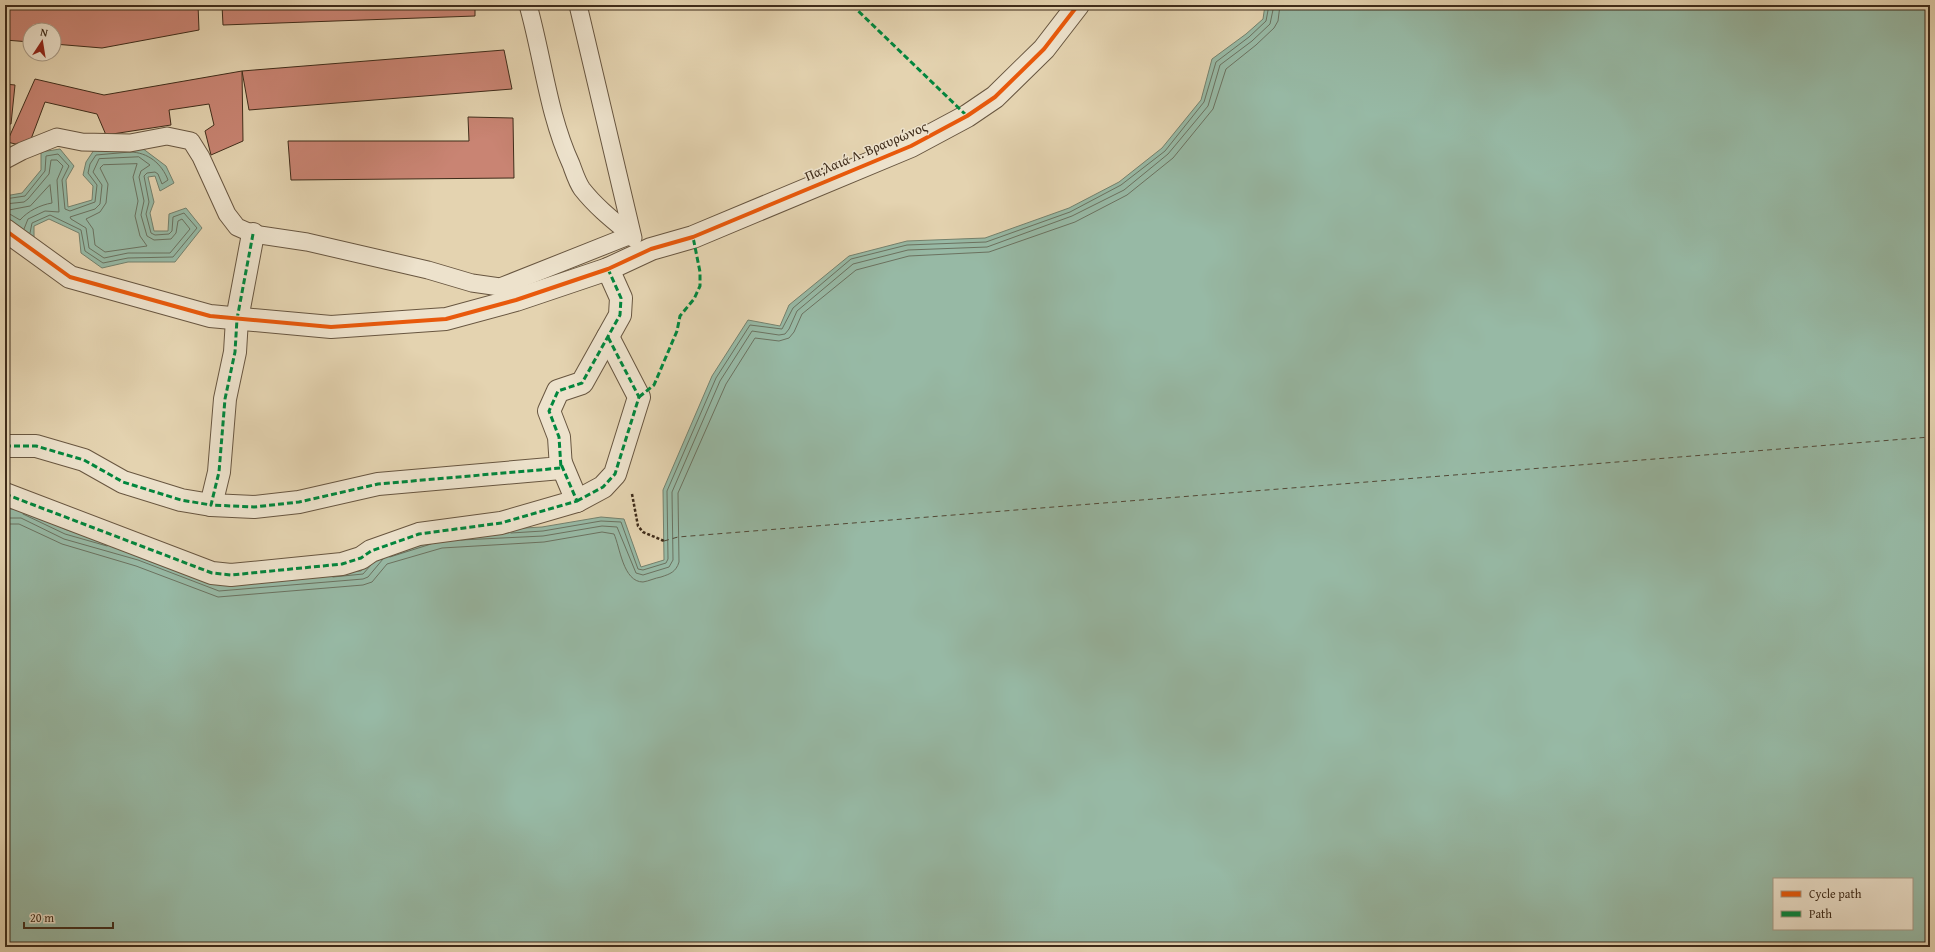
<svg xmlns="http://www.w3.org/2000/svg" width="1935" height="952" font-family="'Gentium Book Plus',serif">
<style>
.water{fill:#97b9a5;stroke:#74816d;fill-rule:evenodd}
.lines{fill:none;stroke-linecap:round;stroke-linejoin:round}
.shore{stroke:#6b7260;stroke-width:1}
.ferry{stroke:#514836;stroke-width:1;stroke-dasharray:5 4;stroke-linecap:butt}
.building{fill:#c98473;stroke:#3f2c1a}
.lane-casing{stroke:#685640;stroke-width:19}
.street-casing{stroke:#685640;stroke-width:24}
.path{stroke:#3f2c1a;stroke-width:2.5;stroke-dasharray:3 2;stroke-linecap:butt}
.lane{stroke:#ede2cc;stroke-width:17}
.street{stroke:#ede2cc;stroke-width:22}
.quiet{stroke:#00873e;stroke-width:3;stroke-dasharray:6 3;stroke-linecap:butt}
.cycleway-casing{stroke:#ede2cc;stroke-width:6}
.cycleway{stroke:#e8590c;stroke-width:4}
.labels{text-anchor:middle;stroke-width:3;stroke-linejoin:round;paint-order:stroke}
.street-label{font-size:14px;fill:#3f2c1a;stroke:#ede2cc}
</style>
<rect width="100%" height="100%" fill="#e4d3b0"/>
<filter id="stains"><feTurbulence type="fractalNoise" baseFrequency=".005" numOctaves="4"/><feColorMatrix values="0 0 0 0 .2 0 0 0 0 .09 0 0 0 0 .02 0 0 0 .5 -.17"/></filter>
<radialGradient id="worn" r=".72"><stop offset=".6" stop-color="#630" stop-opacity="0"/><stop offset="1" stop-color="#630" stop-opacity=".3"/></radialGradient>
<g class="water">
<path d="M1265 5H1930V947H5V509H23L67 530 141 551 220 582 361 571 378 551 439 533 542 527 601 517 624 519 641 567 664 560 663 490 712 376 748 320 780 326 789 305 849 256 907 241 985 238 1069 208 1119 182 1162 148 1201 100 1212 59 1246 34 1263 19ZM1774 879H1912V929H1774Z"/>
<polygon points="142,148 166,166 174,183 160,191 155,176 148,177 154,202 150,213 154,231 168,231 169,214 186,208 202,228 175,262 128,262 102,268 81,253 79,233 49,219 34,226 34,240 5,227 5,196 22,193 41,170 41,152 60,149 74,166 66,180 68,207 92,200 93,186 83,175 86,162 94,150"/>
</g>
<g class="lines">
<g class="shore">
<polygon points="139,157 150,165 141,171 139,177 144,201 141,215 147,236 154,240 171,239 176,233 178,221 182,219 190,229 170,253 128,253 104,258 89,248 86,228 71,219 70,217 95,209 100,204 102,185 93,172 99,159"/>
<polygon points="137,164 133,177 138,201 135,216 140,236 147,246 105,252 95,245 93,229 86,219 100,212 106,203 108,184 100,168 103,165"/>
<path d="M50 185 52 203C40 205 28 211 20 220L8 213 9 210 30 206Z"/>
<polyline points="5,199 25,196 45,171 46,156 58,154 69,166 62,180 65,209 70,211 95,202 97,185 88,173 90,164 96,155 130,152"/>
<polyline points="5,204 24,202 28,199 49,174 51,160 57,160 63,166 57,180 59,212 45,211 28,219 24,229"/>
<path d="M30 233 32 223 50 215 81 230 85 251 103 263 128 258 173 257 197 228 184 213 173 217 172 231 169 234 155 235 151 233 146 214 149 202 144 176 147 173 155 172 158 174 162 184 168 180C162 164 148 152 130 152"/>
<polyline points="23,514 65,534 107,546"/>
<polyline points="5,518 21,518 64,539 138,560 219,591 363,579 368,577 383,559"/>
<path d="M5 524H19L62 544 136 566 218 597 363 585 372 582 387 564 442 548 544 542 602 532 614 534C620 547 623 582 643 582 649 581 655 578 661 577 670 574 676 572 679 562L678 493 726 384 755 338 779 341 789 338 794 332 802 314 856 270 909 256 989 252 1075 222 1127 195 1173 158 1213 109 1226 69 1256 45 1274 28 1278 21 1280 5"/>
<polyline points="511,533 543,531 601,521 621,522 638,569 643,570 666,563 668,559 667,491 716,378 750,325 782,329 793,308 851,259 907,245 986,242 1070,212 1121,185 1165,151 1204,102 1216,62 1249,37 1266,21 1269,5"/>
<polyline points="461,540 543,536 602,526 617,527 636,573 643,575 669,567 673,560 672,492 720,381 752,331 779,335 785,334 789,329 797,311 853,264 908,250 987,247 1072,216 1124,190 1168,154 1208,106 1220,65 1252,41 1270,24 1274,5"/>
<polyline points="390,557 431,544"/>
<polyline points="333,577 363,574 371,565"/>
</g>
<polyline class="ferry" points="664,541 678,537 1930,437"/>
</g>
<g class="building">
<polygon points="5,5 198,5 199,30 102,48 54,44 54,30 30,30 30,42 5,40"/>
<polygon points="222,5 475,5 475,16 223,25"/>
<polygon points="504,50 512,89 249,110 242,71"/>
<polygon points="242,71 243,141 211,155 205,131 214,125 209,104 169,110 171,125 106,135 97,114 45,102 28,147 7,142 35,79 104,95"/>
<polygon points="5,84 15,85 11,124 5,124"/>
<polygon points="468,117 513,118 514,178 291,180 288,141 469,141"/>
</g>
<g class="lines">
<g class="lane-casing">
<g id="lane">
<polyline points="578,5 633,238"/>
<path d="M5 160 22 151 57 137 82 142 130 143 167 136 191 141 201 157 227 214 237 227 253 234 307 242 428 270 472 283 500 287 631 235C614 221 596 207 582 189 577 182 574 172 571 164 548 114 543 58 528 5"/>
</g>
</g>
<g class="street-casing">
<g id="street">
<polyline points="5,230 70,277 210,316 331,327 446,319 516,300 608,269 651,249 693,237 911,146 967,116 995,97 1044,49 1078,5"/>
<polyline points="253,234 237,319 235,352 225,399 219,472 211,505 254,507 299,502 378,484 561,468 559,437 549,411 558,391 582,383 620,315 621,298 608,269"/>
<polyline points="5,446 36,446 84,460 123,482 181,500 211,505"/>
<polyline points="5,494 212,573 231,575 342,564 361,558 371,551 419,534 501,523 577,501 561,463"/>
<polyline points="577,501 603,487 615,474 639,397 608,337"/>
</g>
</g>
<polyline class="path" points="632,494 638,526 643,532 664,541"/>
<use href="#lane" class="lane"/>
<use href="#street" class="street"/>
<g class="quiet">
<polyline points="852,5 967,116"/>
<polyline points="253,234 237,319 235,352 225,399 219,472 211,505 254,507 299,502 378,484 561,468 559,437 549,411 558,391 582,383 620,315 621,298 608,269"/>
<polyline points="639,397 654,385 677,331 680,316 694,299 700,286 700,272 693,237"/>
<polyline points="5,446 36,446 84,460 123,482 181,500 211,505"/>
<polyline points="5,494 212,573 231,575 342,564 361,558 371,551 419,534 501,523 577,501 561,464"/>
<polyline points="577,501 603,487 615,474 639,397 608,337"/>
</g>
<g class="cycleway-casing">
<polyline id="cycleway" points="5,230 70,277 210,316 331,327 446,319 516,300 608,269 651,249 693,237 911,146 967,116 995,97 1044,49 1078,5"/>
</g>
<use href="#cycleway" class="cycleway"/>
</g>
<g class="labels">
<g class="street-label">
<text transform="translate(866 151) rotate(-23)" y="5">Πα;λαιά Λ. Βραυρώνος</text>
</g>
</g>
<rect width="1935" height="952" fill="none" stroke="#e4d3b0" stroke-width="20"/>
<rect x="6" y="6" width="1923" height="940" fill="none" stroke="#3f2c1a" stroke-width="2"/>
<rect x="10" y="10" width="1915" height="932" fill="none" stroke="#3f2c1a"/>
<rect x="1773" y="878" width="140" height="52" fill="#ede2cc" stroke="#a79985"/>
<rect x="1781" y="891" width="20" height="6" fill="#e8590c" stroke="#a79985"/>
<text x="1809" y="898" font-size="12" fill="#3f2c1a">Cycle path</text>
<rect x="1781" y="911" width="20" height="6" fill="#00873e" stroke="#a79985"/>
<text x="1809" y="918" font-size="12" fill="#3f2c1a">Path</text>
<g transform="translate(42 42) rotate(12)"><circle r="19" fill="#ede2cc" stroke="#a79985"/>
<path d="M0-3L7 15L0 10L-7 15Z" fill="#8f2418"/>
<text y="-6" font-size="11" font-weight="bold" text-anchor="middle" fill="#3f2c1a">N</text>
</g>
<path d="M24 922v6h89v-6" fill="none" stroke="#3f2c1a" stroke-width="2"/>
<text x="30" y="922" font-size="12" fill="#3f2c1a" stroke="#ede2cc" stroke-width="3" paint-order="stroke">20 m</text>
<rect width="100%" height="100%" filter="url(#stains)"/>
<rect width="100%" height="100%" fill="url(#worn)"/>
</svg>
